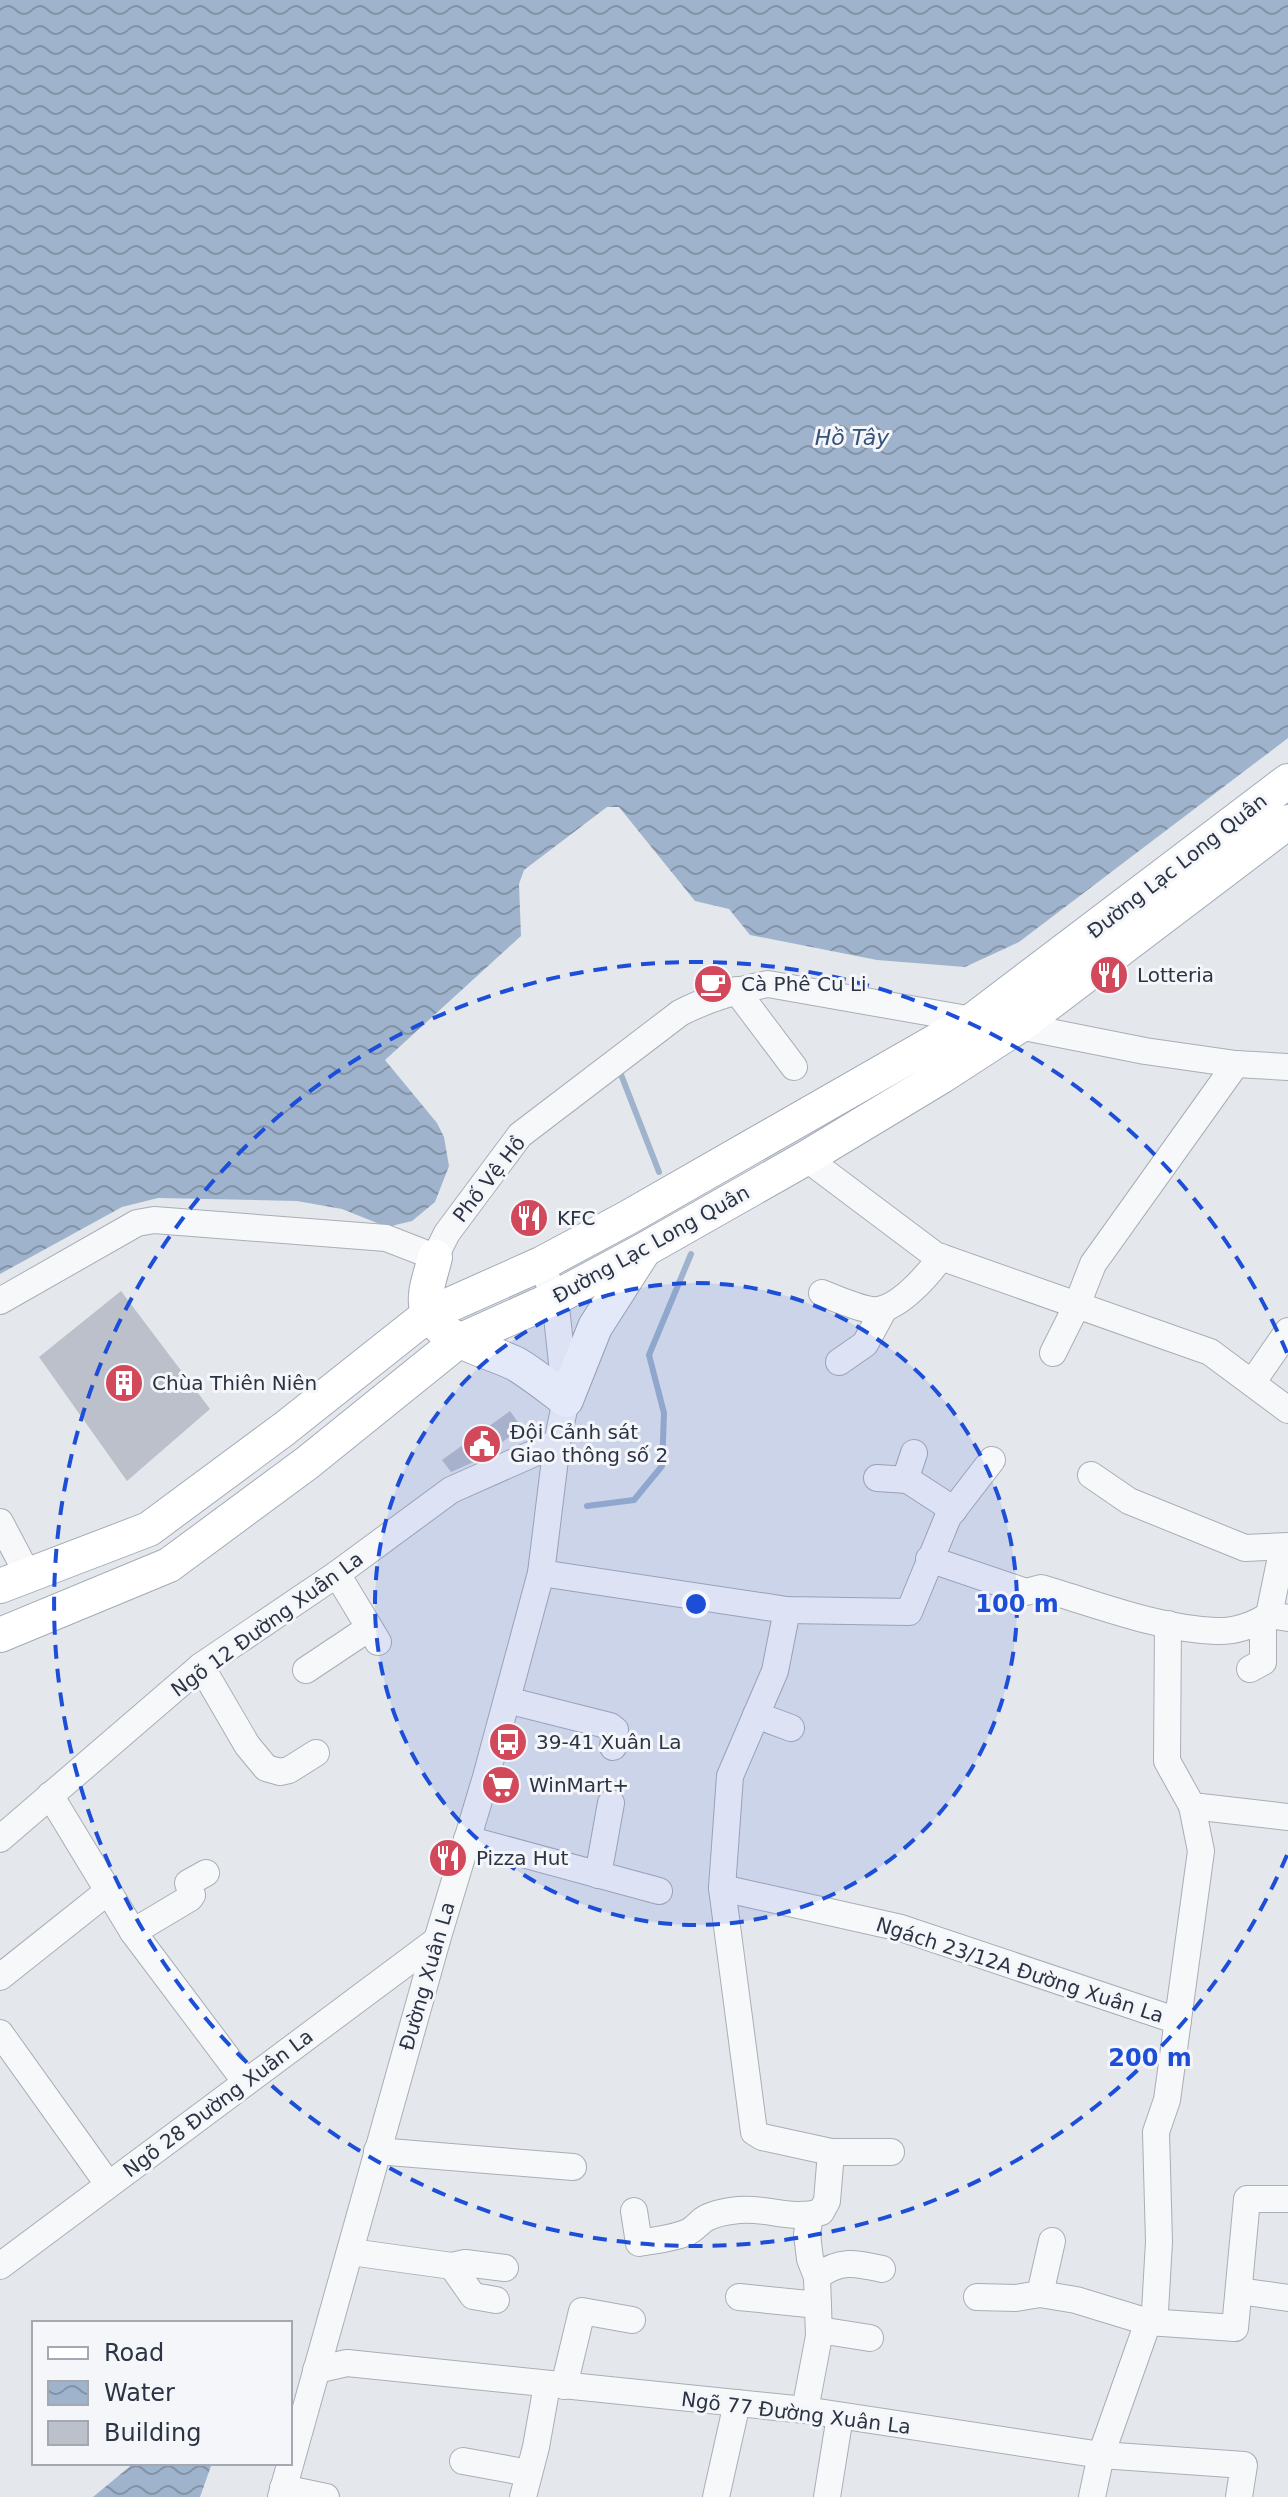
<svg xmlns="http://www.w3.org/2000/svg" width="1288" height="2497" font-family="'DejaVu Sans',sans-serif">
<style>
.water{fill:url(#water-waves)}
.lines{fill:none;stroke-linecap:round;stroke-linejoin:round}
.stream{stroke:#9fb4cc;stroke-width:6}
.building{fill:#bbc0ca}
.minor-casing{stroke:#a9aeb7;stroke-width:28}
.major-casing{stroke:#a3abb8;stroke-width:36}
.minor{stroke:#f7f8fa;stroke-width:26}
.major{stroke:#fff;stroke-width:34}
.ring{fill:none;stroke:#1d4ed8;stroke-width:4;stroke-dasharray:14 10}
.labels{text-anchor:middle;stroke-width:6;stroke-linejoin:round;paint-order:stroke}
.street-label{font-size:20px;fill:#2b3445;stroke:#f4f6f9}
.poi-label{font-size:20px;fill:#2b3445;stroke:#f4f6f9;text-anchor:start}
.water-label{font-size:22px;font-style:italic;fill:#34527a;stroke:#f4f6f9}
.centre{fill:#1d4ed8;stroke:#f4f6f9;stroke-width:4}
.ring-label{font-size:24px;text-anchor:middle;font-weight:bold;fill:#1d4ed8;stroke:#f4f6f9;stroke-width:6;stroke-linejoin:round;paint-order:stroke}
</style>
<defs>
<pattern id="water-waves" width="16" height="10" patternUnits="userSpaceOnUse" patternTransform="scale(2)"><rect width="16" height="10" fill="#9fb4cc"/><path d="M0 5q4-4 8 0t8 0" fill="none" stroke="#8293a7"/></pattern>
</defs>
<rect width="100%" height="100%" fill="#e4e7ec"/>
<g class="water">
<polygon points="0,0 1288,0 1288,738 1019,942 965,967 877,960 750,935 729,909 695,901 619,807 607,807 524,870 519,884 521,936 385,1060 437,1123 444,1137 449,1166 435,1202 412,1221 387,1227 342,1209 297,1201 158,1198 122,1207 0,1274"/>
<polygon points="134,2463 202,2463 211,2466 200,2497 93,2497"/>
</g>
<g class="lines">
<g class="stream">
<polyline points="620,1072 659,1172"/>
<polyline points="587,1506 634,1500 662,1466 664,1413 649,1355 691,1254"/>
</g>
</g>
<g class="building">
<polygon points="121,1291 210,1409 127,1481 39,1357"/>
<polygon points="510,1411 522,1428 474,1462 451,1472 442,1460"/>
</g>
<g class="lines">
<g class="minor-casing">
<g id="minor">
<polyline points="736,990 794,1067"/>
<polyline points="806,1158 935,1255 1210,1352 1288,1410"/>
<path d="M822 1293C837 1299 855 1307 871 1310 896 1313 928 1275 941 1257"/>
<path d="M0 1301 137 1223 154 1220 386 1238 435 1257 447 1233 520 1135 680 1013C709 998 737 990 768 984L973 1020 1019 1026 1145 1051 1236 1064 1288 1067"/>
<polyline points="1053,1353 1077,1305 1093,1264 1236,1064"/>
<polyline points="839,1362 865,1344 884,1309"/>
<polyline points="1252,1383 1288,1331"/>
<polyline points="1091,1475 1129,1501 1245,1548 1288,1546"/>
<polyline points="877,1478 908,1480 954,1510"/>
<polyline points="905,1480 914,1453"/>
<polyline points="0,1522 28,1575"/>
<path d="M929 1559 1026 1592 1041 1588C1096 1604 1159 1629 1216 1631 1234 1632 1255 1625 1269 1615L1288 1618"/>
<polyline points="541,1573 787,1610 909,1612 948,1517 992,1460"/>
<polyline points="337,1574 378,1642"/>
<polyline points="1269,1615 1283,1547"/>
<polyline points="201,1666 247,1745 266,1768 280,1772 289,1770 316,1753"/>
<polyline points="1250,1669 1263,1662 1263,1619"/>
<polyline points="306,1670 369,1628"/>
<polyline points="507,1700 610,1726 615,1730 613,1747"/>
<polyline points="756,1715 791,1728"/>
<polyline points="50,1795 133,1932 245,2081"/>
<polyline points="1192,1806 1288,1817"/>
<polyline points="0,1839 201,1666 337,1574 451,1490 557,1443"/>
<polyline points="467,1839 659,1891"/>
<polyline points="598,1875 611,1803"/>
<polyline points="722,1888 901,1928 1178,2021"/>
<polyline points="133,1932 190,1898 192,1895 188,1883 206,1873"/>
<polyline points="0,1977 107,1892"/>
<polyline points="0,2033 108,2184"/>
<polyline points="377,2151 573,2167"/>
<polyline points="831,2152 891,2152"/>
<path d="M634 2211 639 2243C655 2240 673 2239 688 2232 694 2229 698 2224 703 2220 712 2214 728 2211 739 2210 767 2207 790 2221 821 2212L827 2201 831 2152 762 2137 754 2132 722 1888 730 1776 775 1671 787 1610"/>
<polyline points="351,2252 452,2266 465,2263 505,2268"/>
<polyline points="0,2266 437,1940"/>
<polyline points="452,2266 473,2296 496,2300"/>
<path d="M817 2277C839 2259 856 2263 882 2269"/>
<polyline points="1239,2291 1288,2298"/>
<polyline points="1040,2294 1076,2300 1148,2322 1235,2328 1247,2199 1288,2199"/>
<polyline points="739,2297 818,2305"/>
<polyline points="977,2297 1016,2298 1040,2294 1052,2241"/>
<polyline points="819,2330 870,2338"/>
<polyline points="316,2370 347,2363 805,2410 1101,2455 1244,2465 1239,2497"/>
<polyline points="564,2386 582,2311 632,2320"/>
<polyline points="805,2410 819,2336 817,2277 810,2259 807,2234 810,2215"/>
<polyline points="463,2461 529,2473"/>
<polyline points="283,2488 326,2497"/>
<polyline points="281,2497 437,1940 486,1777 541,1573 557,1443 566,1400 555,1298 541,1264"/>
<polyline points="523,2497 536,2447 547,2385"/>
<polyline points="716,2497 737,2403"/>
<polyline points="827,2497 840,2416"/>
<polyline points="1092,2497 1101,2455 1148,2322 1155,2311 1159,2242 1156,2132 1167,2100 1201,1851 1192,1806 1167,1761 1168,1624"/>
</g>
</g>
<g class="major-casing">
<g id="major">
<path d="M435 1257C432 1272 421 1297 428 1311 442 1342 488 1350 516 1364 533 1374 550 1388 566 1400L595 1327 641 1255"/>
<polyline points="0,1586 149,1529 284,1429 429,1314 541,1264 627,1218 973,1020 1288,781"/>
<polyline points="0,1635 169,1565 307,1463 457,1342 555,1298 644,1250 806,1158 942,1076 1019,1026 1288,822"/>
</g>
</g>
<use href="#minor" class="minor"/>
<use href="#major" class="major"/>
</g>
<circle cx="696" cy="1604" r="321" fill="#1d4ed8" fill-opacity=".12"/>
<g class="ring">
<circle cx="696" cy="1604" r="321"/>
<path d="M1287 1855A642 642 0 1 1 1287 1353"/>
</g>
<defs>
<g id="restaurant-disc" transform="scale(2)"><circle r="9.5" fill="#d1495b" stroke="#f4f6f9"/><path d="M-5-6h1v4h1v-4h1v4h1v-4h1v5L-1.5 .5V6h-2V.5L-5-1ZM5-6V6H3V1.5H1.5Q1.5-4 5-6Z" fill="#fff"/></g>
<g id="cafe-disc" transform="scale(2)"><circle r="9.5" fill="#d1495b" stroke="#f4f6f9"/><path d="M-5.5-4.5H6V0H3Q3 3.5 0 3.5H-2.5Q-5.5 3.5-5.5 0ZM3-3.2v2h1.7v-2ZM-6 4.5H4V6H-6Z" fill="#fff"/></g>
<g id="building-disc" transform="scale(2)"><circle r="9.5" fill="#d1495b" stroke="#f4f6f9"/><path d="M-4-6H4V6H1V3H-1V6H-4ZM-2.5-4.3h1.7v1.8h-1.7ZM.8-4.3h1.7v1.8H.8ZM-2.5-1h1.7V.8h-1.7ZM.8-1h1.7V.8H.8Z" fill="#fff"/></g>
<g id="civic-disc" transform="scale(2)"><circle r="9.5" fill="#d1495b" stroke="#f4f6f9"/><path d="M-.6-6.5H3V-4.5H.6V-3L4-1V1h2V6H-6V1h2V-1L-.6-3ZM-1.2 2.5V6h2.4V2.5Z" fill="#fff"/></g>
<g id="bus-disc" transform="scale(2)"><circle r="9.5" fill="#d1495b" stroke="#f4f6f9"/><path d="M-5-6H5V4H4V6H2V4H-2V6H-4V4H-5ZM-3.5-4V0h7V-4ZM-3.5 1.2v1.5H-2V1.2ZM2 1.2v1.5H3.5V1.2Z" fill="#fff"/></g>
<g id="supermarket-disc" transform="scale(2)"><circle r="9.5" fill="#d1495b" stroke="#f4f6f9"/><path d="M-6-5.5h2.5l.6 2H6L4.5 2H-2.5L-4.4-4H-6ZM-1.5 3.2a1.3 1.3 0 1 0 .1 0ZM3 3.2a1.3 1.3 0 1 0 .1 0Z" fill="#fff"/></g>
</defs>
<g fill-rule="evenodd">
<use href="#restaurant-disc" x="1109" y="975"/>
<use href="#cafe-disc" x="713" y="984"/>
<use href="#restaurant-disc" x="529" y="1218"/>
<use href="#building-disc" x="124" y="1383"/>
<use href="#civic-disc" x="482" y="1444"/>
<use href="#bus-disc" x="508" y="1742"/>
<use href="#supermarket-disc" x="501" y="1785"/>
<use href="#restaurant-disc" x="448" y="1858"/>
</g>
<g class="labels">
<g class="street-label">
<text transform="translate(1177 866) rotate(-38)" y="7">Đường Lạc Long Quân</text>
<text transform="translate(489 1179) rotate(-52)" y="7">Phố Vệ Hồ</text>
<text transform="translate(651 1244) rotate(-29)" y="7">Đường Lạc Long Quân</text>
<text transform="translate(267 1624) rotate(-36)" y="7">Ngõ 12 Đường Xuân La</text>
<text transform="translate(1020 1970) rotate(18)" y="7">Ngách 23/12A Đường Xuân La</text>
<text transform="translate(427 1976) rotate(-74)" y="7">Đường Xuân La</text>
<text transform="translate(218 2103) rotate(-37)" y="7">Ngõ 28 Đường Xuân La</text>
<text transform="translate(796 2413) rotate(7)" y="7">Ngõ 77 Đường Xuân La</text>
</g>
<g class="poi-label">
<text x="1137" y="982">Lotteria</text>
<text x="741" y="991">Cà Phê Cu Li</text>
<text x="557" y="1225">KFC</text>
<text x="152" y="1390">Chùa Thiên Niên</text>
<text x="510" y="1439">Đội Cảnh sát<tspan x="510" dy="23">Giao thông số 2</tspan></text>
<text x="536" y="1749">39-41 Xuân La</text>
<text x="529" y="1792">WinMart+</text>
<text x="476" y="1865">Pizza Hut</text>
</g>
<g class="water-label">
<text x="852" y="445">Hồ Tây</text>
</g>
</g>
<circle cx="696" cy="1604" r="12" class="centre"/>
<g class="ring-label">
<text x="1017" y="1612">100 m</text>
<text x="1150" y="2066">200 m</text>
</g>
<rect x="32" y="2321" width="260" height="144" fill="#f4f6f9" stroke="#a4a8b1" stroke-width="2"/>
<rect x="48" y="2347" width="40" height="12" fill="#ffffff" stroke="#a4a8b1" stroke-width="2"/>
<text x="104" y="2361" font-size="24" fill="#2b3445">Road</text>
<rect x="48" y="2381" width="40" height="24" fill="url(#water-waves)" stroke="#a4a8b1" stroke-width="2"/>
<text x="104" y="2401" font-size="24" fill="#2b3445">Water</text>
<rect x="48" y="2421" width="40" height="24" fill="#bbc0ca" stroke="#a4a8b1" stroke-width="2"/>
<text x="104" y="2441" font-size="24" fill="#2b3445">Building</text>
</svg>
